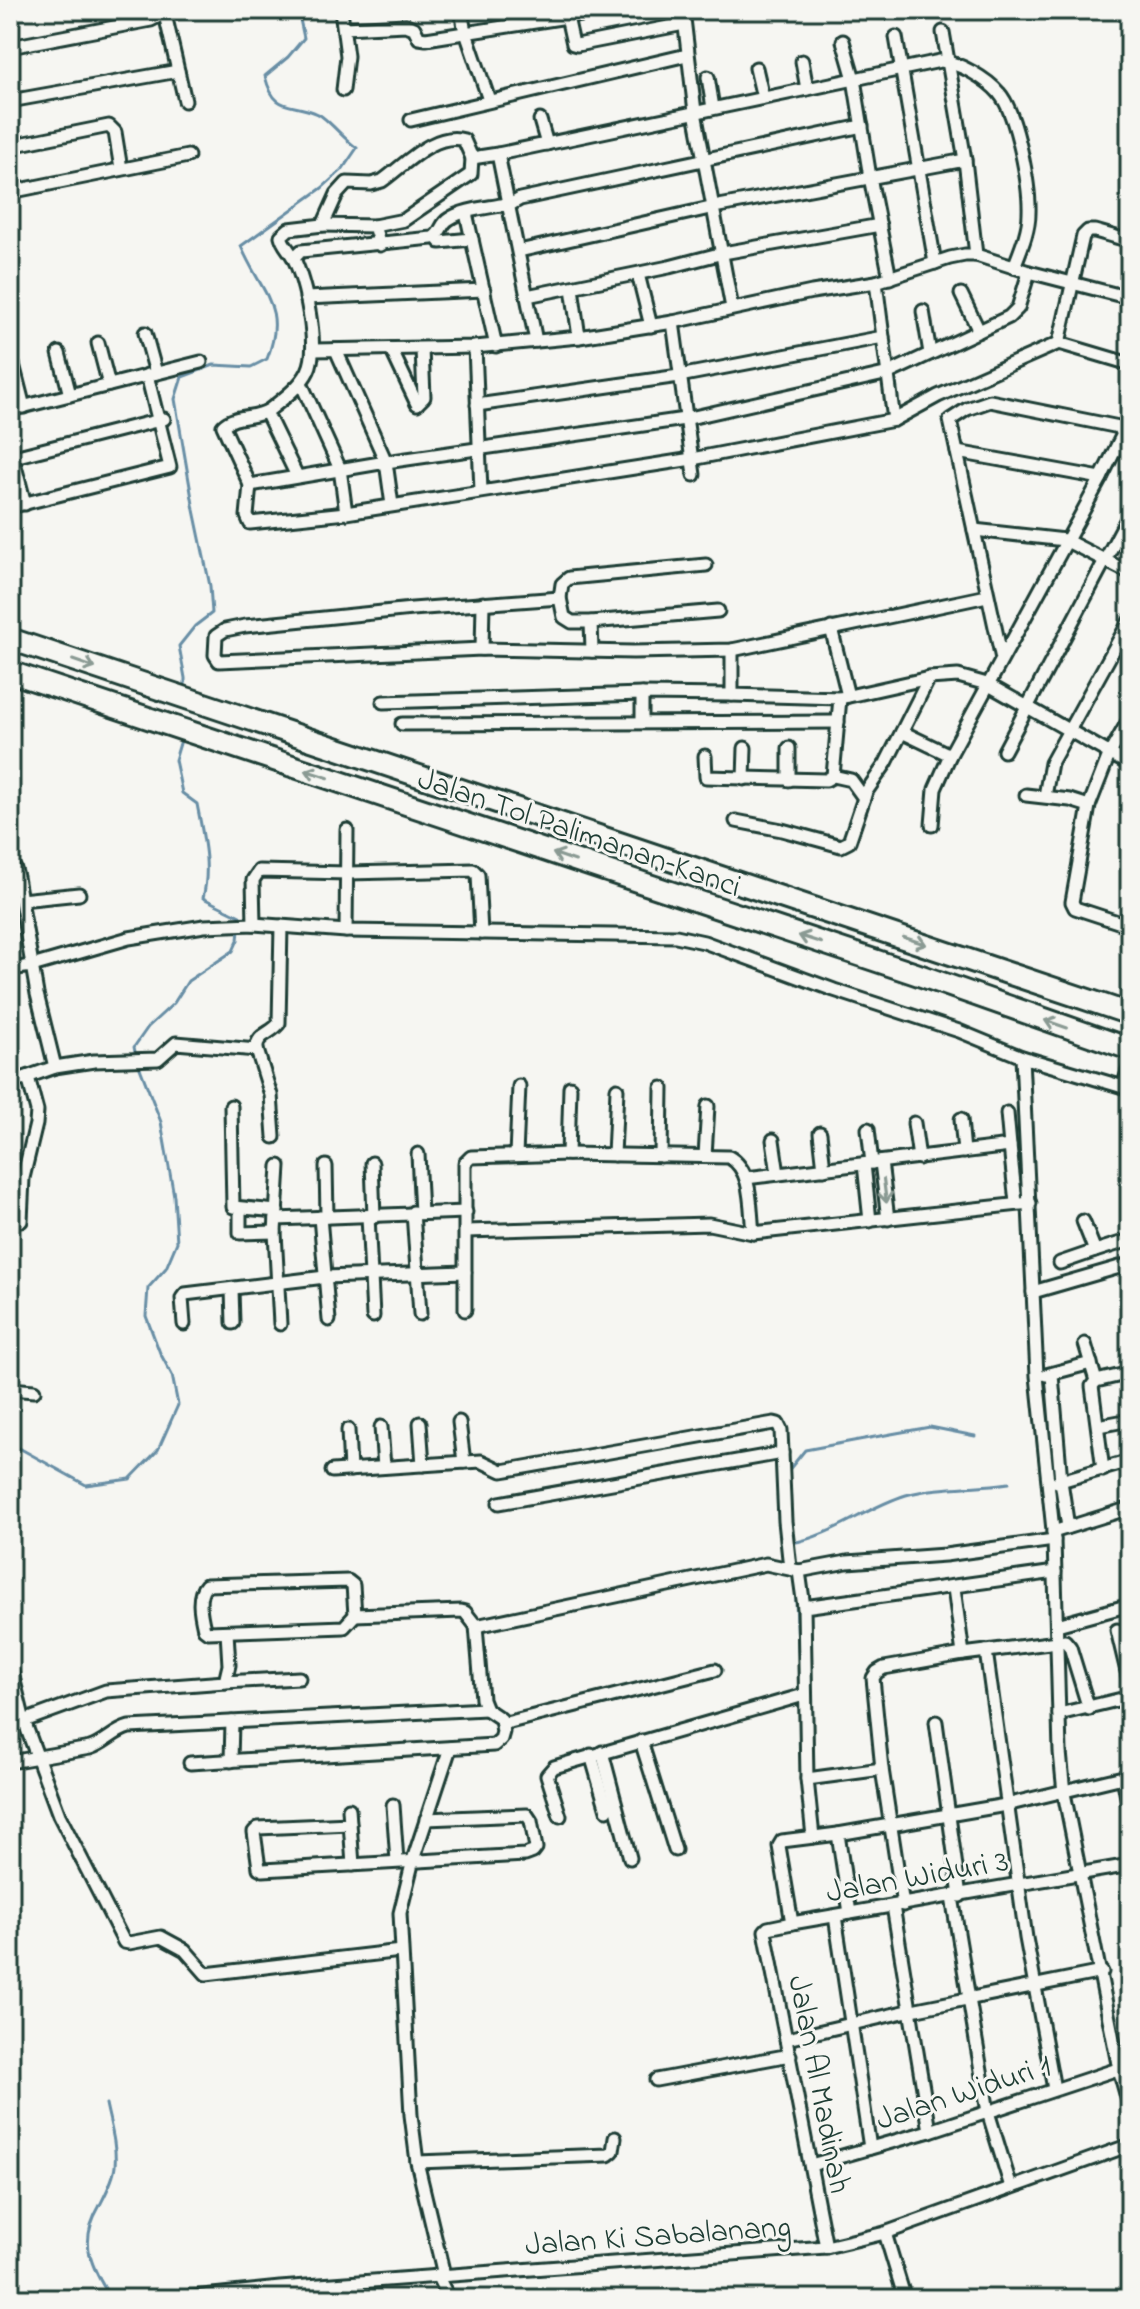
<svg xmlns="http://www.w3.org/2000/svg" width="1140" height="2309" font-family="'Indie Flower',sans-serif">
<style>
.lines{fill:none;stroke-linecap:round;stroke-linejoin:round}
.stream{stroke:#678ea5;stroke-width:3}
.minor-casing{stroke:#1f3d34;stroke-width:17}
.motorway-casing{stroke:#1f3d34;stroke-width:26}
.minor{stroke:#f6f6f2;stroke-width:11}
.motorway{stroke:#f6f6f2;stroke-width:20}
.oneway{stroke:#8a9a93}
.labels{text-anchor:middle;stroke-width:6;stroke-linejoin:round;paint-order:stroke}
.street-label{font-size:32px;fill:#1f3d34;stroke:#f6f6f2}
</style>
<rect width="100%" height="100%" fill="#f6f6f2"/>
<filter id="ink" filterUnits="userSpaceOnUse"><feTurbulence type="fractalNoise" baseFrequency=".0125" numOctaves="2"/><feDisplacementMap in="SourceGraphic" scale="16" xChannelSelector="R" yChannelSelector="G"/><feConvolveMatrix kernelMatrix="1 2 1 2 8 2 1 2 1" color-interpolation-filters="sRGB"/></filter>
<g filter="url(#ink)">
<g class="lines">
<g class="stream">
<path d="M185 687V678L179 646 195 626 212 613 210 586 194 510 175 399 182 377 214 365 251 367 267 359C288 306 260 292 241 246L322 188 342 170 357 148C346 141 326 117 318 114 291 101 275 115 265 76L288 57 304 38 298 10"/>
<path d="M181 740 175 760 182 793 197 804C203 836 211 866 203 898L240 916 239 922"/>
<polyline points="136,1056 134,1047 148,1027 174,1003 188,981 233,951 238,940 239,930"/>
<polyline points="10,1443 86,1485 130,1479 158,1450 178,1405 172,1375 160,1353 146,1316 148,1288 166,1268 177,1242 174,1196 161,1122 138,1063"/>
<polyline points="788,1471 805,1450 891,1434 930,1427 975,1436"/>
<path d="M792 1543C832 1536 867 1507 906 1495 939 1486 975 1488 1009 1483"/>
<polyline points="795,1579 800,1691"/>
<path d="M106 2104C110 2124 117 2145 115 2166 114 2179 105 2195 99 2207 78 2243 91 2265 111 2299"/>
</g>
<g class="minor-casing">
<g id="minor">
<polyline points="164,10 185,101"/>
<polyline points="341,10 347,56 343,90"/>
<polyline points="461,10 464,27 489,100"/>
<polyline points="683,10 695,112 732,308"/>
<polyline points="942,10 959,10"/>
<polyline points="567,17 573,44 577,45 684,24"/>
<polyline points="344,28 406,25 414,28 419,38 426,39 612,10"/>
<polyline points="943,32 965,160 976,255"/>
<polyline points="896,37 935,263"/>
<polyline points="843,41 854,79 870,177 890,278"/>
<polyline points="10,47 151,20 161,15 163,10"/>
<polyline points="802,61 807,89"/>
<polyline points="756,68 763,98"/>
<polyline points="708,77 713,108"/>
<polyline points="10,101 178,71"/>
<polyline points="411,120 687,55"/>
<polyline points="540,120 547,144"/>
<polyline points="10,146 109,126 115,132 121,169"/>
<polyline points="498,154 536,341"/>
<polyline points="10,192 188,156"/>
<polyline points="508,206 520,199 862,126"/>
<polyline points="466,213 496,346"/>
<path d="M323 225 289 229 281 236C283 245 289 249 293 257 305 281 320 347 308 371 301 386 282 400 269 410 256 419 235 414 223 426L250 485 247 516 250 523 346 513 692 459 894 420 938 396 1059 343 1130 364"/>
<polyline points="374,226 404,220 471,174 472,158"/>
<polyline points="436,237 440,242 472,239"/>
<path d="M380 245 374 226 323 225 337 194 347 183 371 184 382 181C404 166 434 131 464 140L472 158 498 154 940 61C959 62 987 79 999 93 1017 113 1030 187 1029 213 1029 231 1020 251 1014 267"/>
<polyline points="519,251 719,206 965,160"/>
<path d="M294 258 301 251 432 238C442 234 440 224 449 219 462 210 485 208 501 205L508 206"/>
<polyline points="638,274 651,326"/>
<polyline points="572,288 579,337"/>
<polyline points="961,294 979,331"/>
<polyline points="527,296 669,267 723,253 880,225"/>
<polyline points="306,298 484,290"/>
<polyline points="923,311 930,353"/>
<polyline points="673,322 694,475"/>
<polyline points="145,333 156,373"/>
<polyline points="883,337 894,420"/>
<polyline points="98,343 109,385"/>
<polyline points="1059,343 1083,236 1088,231 1095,231 1130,241"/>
<polyline points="475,347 481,491"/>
<polyline points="391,349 417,404 424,397 422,349"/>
<polyline points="314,350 475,347 579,337 673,322 812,292 876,282 950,258 965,255 976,255 1029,272 1130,298"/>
<polyline points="336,350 386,462 392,505"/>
<polyline points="59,353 70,395"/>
<polyline points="13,364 24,407"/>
<polyline points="301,383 340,469 346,513"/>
<polyline points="477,405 679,376 883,337 876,282"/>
<polyline points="10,410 201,362"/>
<polyline points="266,412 297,476"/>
<polyline points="10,447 25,504"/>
<polyline points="957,452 1101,478"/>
<polyline points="10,458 164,419"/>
<polyline points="250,485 386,462 685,419 889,373 1009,317 1018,308 1029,272"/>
<polyline points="10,507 170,467 147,375"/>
<polyline points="974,530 1065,540 1130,573"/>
<polyline points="706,565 569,578 562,584 560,598 564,617 572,622 591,622 718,611"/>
<polyline points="560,598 412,609 245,626 225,630 216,636 215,655 219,661 482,649 633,652 732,650 987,596"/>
<polyline points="591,622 592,651"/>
<polyline points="831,628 848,696"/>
<polyline points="482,649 483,603"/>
<polyline points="732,650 732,695 840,698 929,678 958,676 987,684 1130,765"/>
<polyline points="383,702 642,694 732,695"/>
<polyline points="1130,718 1109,755 1089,806 1072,902 1075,908 1130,926"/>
<polyline points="642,721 642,694"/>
<polyline points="402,724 838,722"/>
<polyline points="902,732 950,755"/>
<polyline points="1004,751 1130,513"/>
<polyline points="705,756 706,777 826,780 833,776 851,780 864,798"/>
<polyline points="833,776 840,698"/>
<polyline points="744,779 745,748"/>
<polyline points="789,780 789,748"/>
<polyline points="1026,795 1070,800 1089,806"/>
<polyline points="1045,796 1051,763 1130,620"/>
<polyline points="736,821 782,830 841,846 849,842 866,792 886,763 929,678"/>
<polyline points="932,825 935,789 950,755 1101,478 1123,434 1119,427 990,401 967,409 950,420 1002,659"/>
<polyline points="10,867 15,869 17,877 37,994 55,1067"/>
<polyline points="21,900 79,894"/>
<polyline points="254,924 253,880 259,871 348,873 473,870 478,875 481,933"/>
<polyline points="346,931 347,830"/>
<polyline points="10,969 32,966 129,938 204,926 254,924 346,931 676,936 704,942 834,990 959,1031 1022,1057 1130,1089"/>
<polyline points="257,1050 271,1095 274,1137"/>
<polyline points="1022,1057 1037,1376 1054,1540 1060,1752 1064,1793 1119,2069 1130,2108"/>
<path d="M10 1083 55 1067 94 1061 158 1059 176 1043 257 1050C255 1034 272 1034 279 1023L281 926"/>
<polyline points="1123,1087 1130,1065"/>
<polyline points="231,1106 233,1207 277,1211"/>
<polyline points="1007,1113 1010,1146"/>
<polyline points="961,1119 964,1152"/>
<polyline points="914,1123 919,1158"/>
<polyline points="868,1129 872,1163"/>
<polyline points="820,1133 824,1169"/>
<polyline points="773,1140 778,1174"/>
<polyline points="418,1154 421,1213"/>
<polyline points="568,1154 570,1087"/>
<polyline points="516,1155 519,1086"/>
<polyline points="614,1155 617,1089"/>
<polyline points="661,1156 662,1088"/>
<polyline points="705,1156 708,1106"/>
<polyline points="881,1162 888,1219"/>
<polyline points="372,1163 374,1217"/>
<polyline points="864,1164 870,1221"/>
<polyline points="279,1166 275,1232 280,1324"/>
<polyline points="326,1166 327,1217"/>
<polyline points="746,1178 1010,1146 1016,1203"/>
<polyline points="240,1209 240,1233 275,1232"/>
<polyline points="1129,1210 1130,1212"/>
<polyline points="413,1212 420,1314"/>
<polyline points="368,1216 373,1316"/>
<polyline points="320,1217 329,1320"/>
<polyline points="276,1219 466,1212"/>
<polyline points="21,1221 23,1178 36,1124 37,1111 28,1077"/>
<polyline points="1083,1221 1095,1251 1130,1240"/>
<polyline points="466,1231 709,1224 753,1233 1030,1203"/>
<polyline points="1060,1263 1095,1251"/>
<polyline points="232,1289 233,1323"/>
<polyline points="1033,1292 1130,1264"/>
<path d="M465 1310V1163L471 1157 568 1154 729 1157C753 1170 750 1208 753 1233"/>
<polyline points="184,1324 182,1298 185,1294 325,1277 465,1272"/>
<polyline points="1085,1344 1096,1381"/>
<polyline points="1046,1375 1091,1363"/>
<polyline points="1052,1375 1061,1481 1068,1527"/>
<polyline points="10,1389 34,1391"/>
<polyline points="459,1422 464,1462"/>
<polyline points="420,1423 423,1465"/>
<polyline points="1098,1426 1130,1420"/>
<polyline points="381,1427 384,1467"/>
<polyline points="348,1430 350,1470"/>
<polyline points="1103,1470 1092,1386 1096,1381 1130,1373"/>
<polyline points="332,1471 481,1461 502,1471 774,1423 778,1424 781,1430 785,1521 790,1568"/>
<polyline points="1057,1482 1130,1461"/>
<polyline points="499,1503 782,1453"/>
<polyline points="1053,1532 1130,1508"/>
<polyline points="799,1571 804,1607"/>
<path d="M348 1581 353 1585 355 1615 344 1627 208 1632 204 1629C201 1616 196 1596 206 1585Z"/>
<polyline points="954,1588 963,1654 1065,1641 1070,1647 1089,1709"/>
<polyline points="355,1615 461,1611 465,1612 476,1626 766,1564 799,1571 847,1562 945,1555 1054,1540"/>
<polyline points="1057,1625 1130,1605"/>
<polyline points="1117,1630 1130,1684"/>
<polyline points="986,1651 1026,1938 1054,2089"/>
<polyline points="12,1673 24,1721 59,1815 124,1942 129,1943 161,1937 185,1950 206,1974 401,1951"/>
<polyline points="225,1682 299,1678"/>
<polyline points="1059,1714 1130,1697"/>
<polyline points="24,1721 106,1691 225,1682 229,1665 227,1632"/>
<polyline points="936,1722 960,1896"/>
<polyline points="502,1724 715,1670"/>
<polyline points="641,1741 675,1850"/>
<polyline points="602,1752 630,1858"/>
<polyline points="591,1755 607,1810"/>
<polyline points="231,1761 232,1722"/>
<path d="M10 1762 90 1748C105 1743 114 1731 129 1727L486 1709"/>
<polyline points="190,1763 494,1745 501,1739 503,1732 501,1719 486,1709 482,1699 476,1626"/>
<polyline points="807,1779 882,1769"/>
<polyline points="393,1805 397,1861"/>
<polyline points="349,1809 353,1865"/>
<polyline points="560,1816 547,1775 554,1767 804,1695"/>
<polyline points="350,1824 258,1828 254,1832 259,1868 263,1870 525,1855 533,1852 536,1848 531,1821 527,1815 426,1819"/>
<polyline points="838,1834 850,1913"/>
<polyline points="813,1837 807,1779 804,1607 1055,1572"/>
<polyline points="952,1897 988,2112 1011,2187"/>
<polyline points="903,1905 882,1769 873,1678 877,1672 884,1668 963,1654"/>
<polyline points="893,1906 930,2131"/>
<polyline points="835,1916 870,2148"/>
<polyline points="792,1923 779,1846 782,1841 838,1834 1006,1805 1123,1777 1130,1813"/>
<polyline points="787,2039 912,2010 1102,1972"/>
<polyline points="656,2080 790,2055"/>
<polyline points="417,2162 608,2155 613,2151 615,2138"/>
<polyline points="811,2165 930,2131 1130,2065"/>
<polyline points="885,2233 905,2299"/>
<polyline points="826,2247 765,1931 768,1928 792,1923 1130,1865"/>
<polyline points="437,2275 449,2299"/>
<polyline points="444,2275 417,2162 411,2115 400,1913 413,1860 450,1748"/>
<polyline points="174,2299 280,2288 826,2247 885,2233 1130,2145"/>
</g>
</g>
<g class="motorway-casing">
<g id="motorway">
<polyline points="10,639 1130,1014"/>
<polyline points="10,672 916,974 1130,1049"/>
</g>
</g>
<use href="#minor" class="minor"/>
<use href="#motorway" class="motorway"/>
</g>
<defs><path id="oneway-shaft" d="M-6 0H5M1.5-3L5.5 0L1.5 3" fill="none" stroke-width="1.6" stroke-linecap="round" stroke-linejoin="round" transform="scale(2)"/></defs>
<g class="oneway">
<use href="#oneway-shaft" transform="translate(84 664) rotate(19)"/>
<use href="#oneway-shaft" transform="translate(317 774) rotate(-162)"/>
<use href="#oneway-shaft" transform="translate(564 857) rotate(-161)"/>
<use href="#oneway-shaft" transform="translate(810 939) rotate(-162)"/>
<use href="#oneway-shaft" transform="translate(915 941) rotate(18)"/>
<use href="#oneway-shaft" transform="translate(1056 1024) rotate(-161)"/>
<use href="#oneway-shaft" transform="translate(885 1191) rotate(83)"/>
</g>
</g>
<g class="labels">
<g class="street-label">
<text transform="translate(580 831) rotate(19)" y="11">Jalan Tol Palimanan–Kanci</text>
<text transform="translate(917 1875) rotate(-10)" y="11">Jalan Widuri 3</text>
<text transform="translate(821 2084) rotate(79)" y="11">Jalan Al Madinah</text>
<text transform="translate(963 2091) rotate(-18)" y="11">Jalan Widuri 1</text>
<text transform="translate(658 2234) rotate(-4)" y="11">Jalan Ki Sabalanang</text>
</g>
</g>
<rect width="1140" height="2309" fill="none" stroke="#f6f6f2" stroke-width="40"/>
<rect x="20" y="20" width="1100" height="2269" fill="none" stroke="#1f3d34" stroke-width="3" filter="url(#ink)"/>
</svg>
